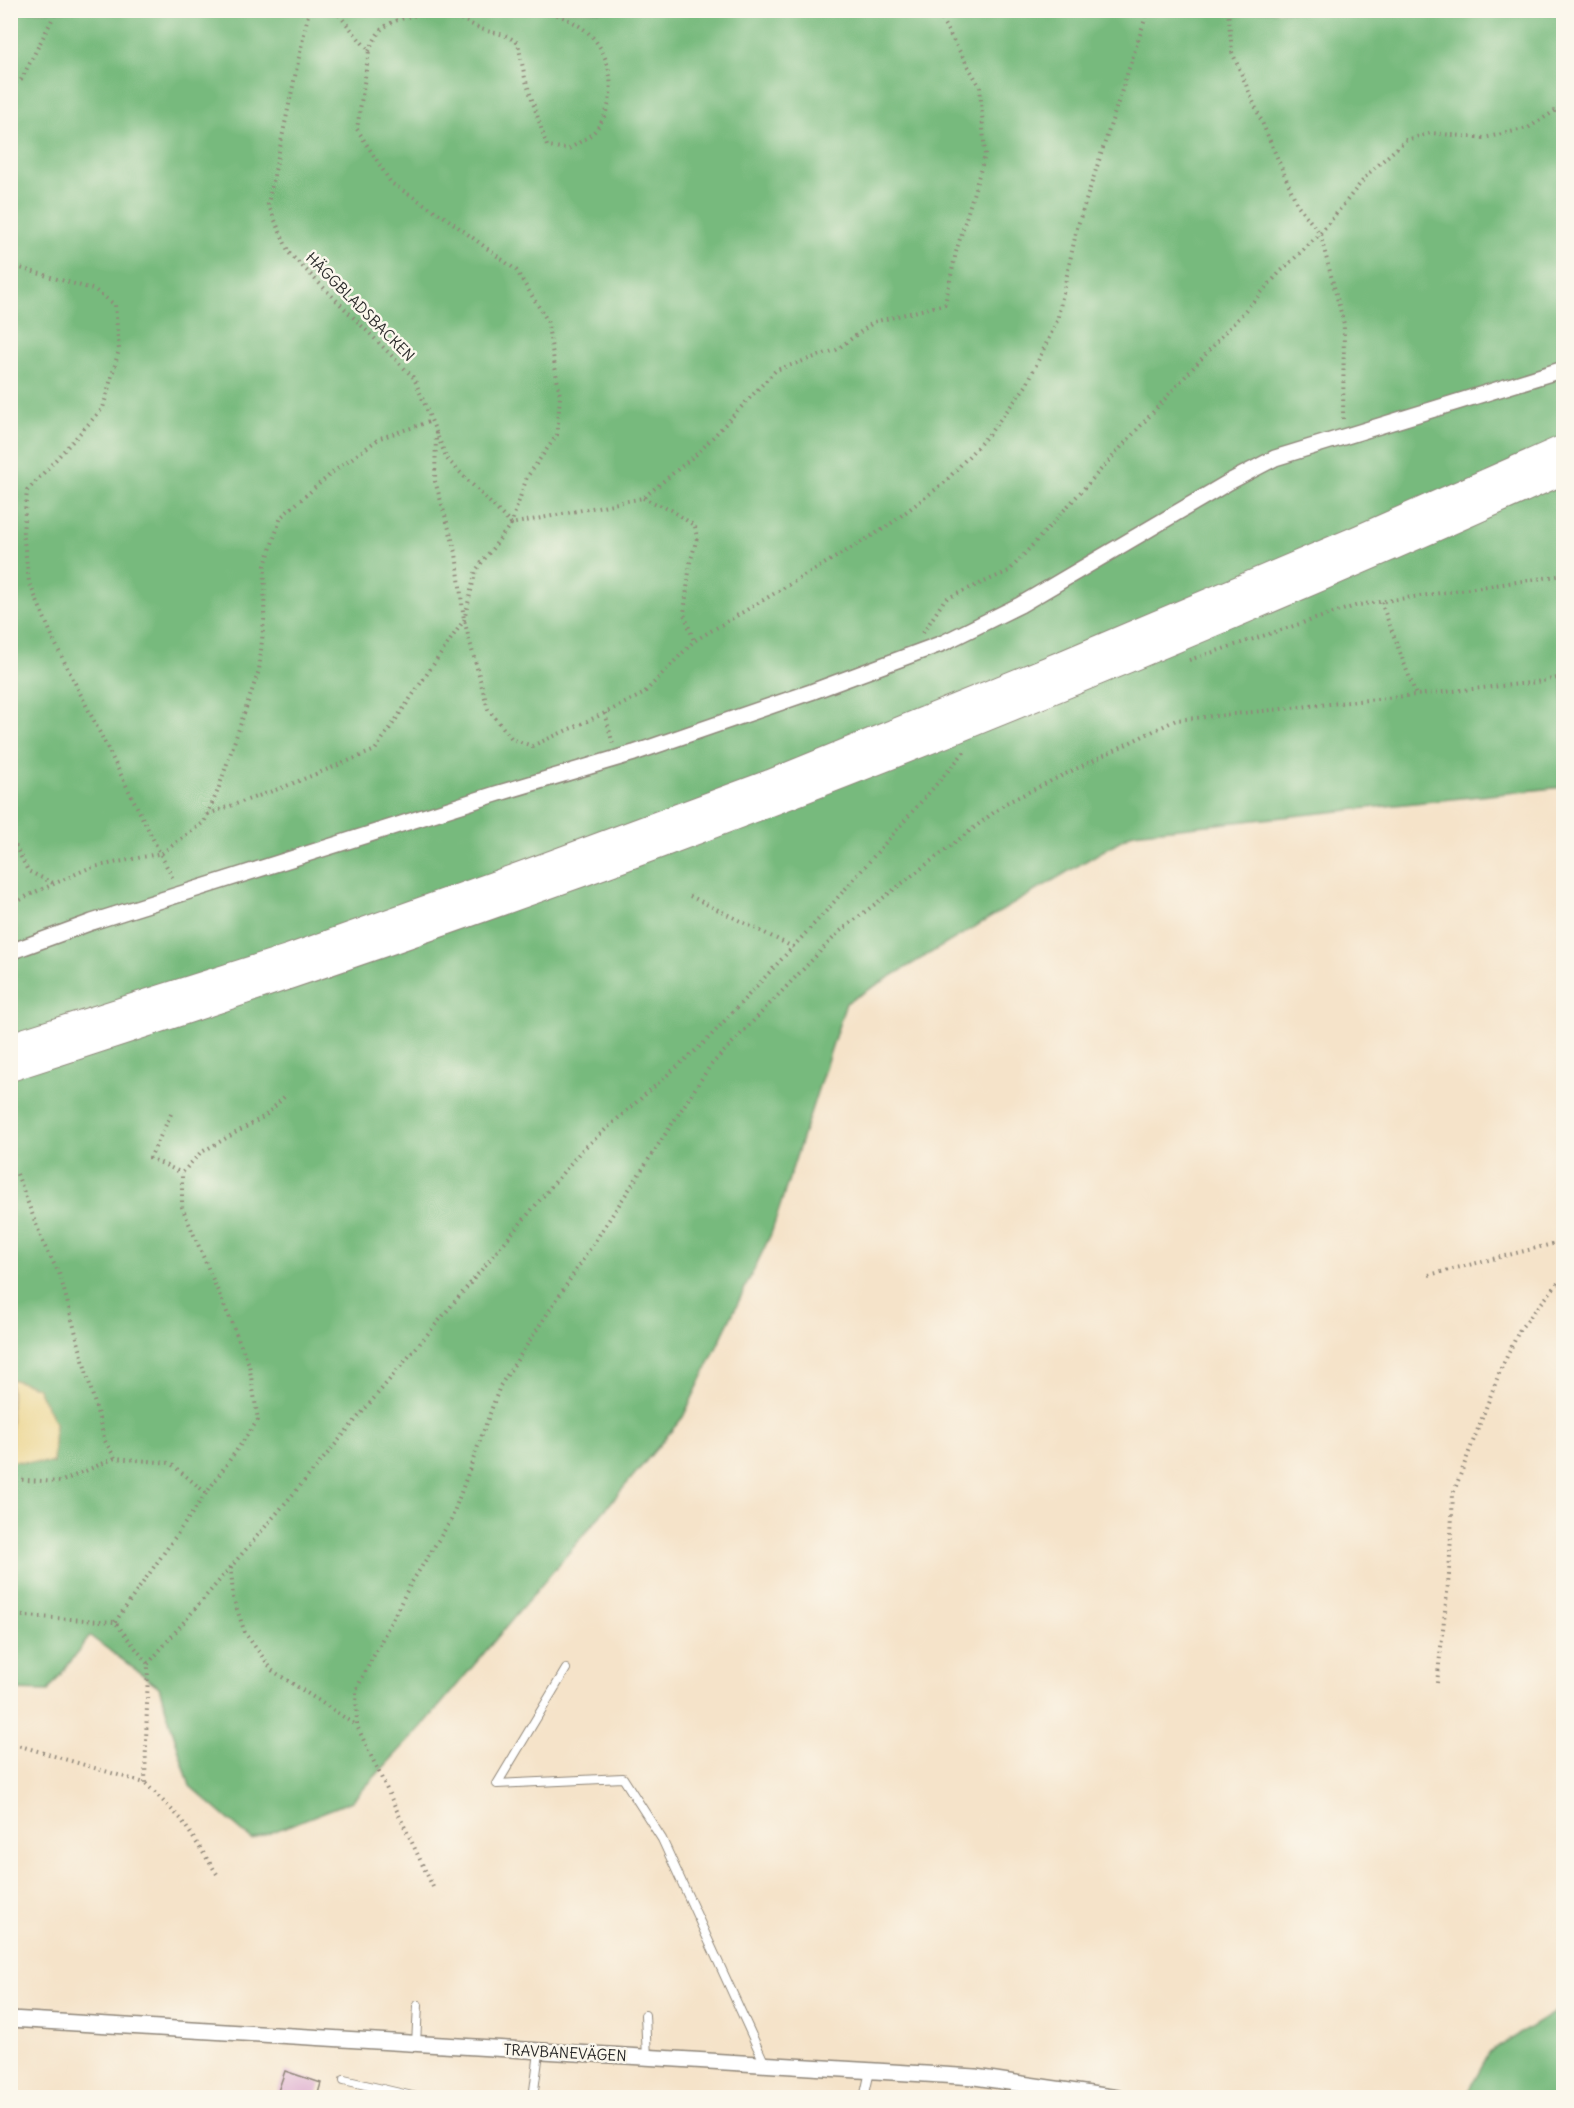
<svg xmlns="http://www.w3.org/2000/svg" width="1574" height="2108" font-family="Delius,sans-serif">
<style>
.forest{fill:#77ba7d;stroke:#517254;stroke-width:1.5}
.sand{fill:#eeda9e;stroke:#8c8264;stroke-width:1.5}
.building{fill:#dba7cd}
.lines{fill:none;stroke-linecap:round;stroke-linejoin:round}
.service-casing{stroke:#90877a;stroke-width:10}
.minor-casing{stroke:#90877a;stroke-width:18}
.trunk-casing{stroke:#90877a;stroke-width:28}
.path{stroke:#90877a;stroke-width:4;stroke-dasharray:1.5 4.5;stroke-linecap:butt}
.service{stroke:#fff;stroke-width:8}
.minor{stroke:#fff;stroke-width:15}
.trunk{stroke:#fff;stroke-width:26}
.labels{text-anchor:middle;stroke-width:5;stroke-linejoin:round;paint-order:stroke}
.street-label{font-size:15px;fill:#2b2b2b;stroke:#fbf7ec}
</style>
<rect width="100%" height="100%" fill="#fbf7ec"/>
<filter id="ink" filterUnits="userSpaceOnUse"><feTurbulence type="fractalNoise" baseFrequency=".0167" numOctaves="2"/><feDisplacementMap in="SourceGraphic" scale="12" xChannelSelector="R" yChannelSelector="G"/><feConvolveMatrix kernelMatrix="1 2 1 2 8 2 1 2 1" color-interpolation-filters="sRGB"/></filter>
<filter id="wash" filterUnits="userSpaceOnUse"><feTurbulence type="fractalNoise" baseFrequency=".008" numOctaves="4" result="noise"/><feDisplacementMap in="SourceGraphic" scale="24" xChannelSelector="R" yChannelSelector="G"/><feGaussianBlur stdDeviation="1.35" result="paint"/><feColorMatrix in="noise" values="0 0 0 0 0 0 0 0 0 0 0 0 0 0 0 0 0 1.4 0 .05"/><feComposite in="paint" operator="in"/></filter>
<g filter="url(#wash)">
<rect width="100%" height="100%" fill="#f5e3c9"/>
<g class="forest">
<polygon points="11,11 1563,11 1563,787 1133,833 846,1003 771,1234 683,1417 426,1722 352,1801 252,1840 190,1786 159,1687 90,1636 48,1691 11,1690 11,1461 53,1463 37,1387 10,1379"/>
<polygon points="1563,2007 1563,2097 1465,2097 1489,2053"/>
</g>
<polygon class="sand" points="11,1379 37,1387 55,1423 53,1463 11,1461"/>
<g id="blocks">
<polygon class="building" points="285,2071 321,2083 317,2097 276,2097"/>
</g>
</g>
<g filter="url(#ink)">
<use href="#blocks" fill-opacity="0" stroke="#90877a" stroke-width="1.5"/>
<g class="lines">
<g class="service-casing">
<g id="service">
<polyline points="566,1669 497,1784 623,1778 662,1839 765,2064"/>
<polyline points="645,2015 647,2058"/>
<polyline points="416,2044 418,2005"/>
<polyline points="344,2080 421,2098"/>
<polyline points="533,2098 539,2052"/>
<polyline points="864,2098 870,2071"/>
</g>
</g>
<g class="minor-casing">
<g id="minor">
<polyline points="10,952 92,922 496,794 634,753 811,692 943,643 1020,605 1229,482 1275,458 1564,369"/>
<polyline points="10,2019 975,2077 1118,2098"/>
</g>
</g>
<g class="trunk-casing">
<g id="trunk">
<polyline points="10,1046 288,958 524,874 770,783 1067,662 1355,540 1564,448"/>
<path d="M10 1068C228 998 445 924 659 845 965 731 1266 604 1564 471"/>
</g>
</g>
<g class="path">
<polyline points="309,10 268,204 289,253 414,378 447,459 511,524 527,477 557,435 560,396 547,320 516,270 446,218 391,183 357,129 369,51 335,10"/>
<polyline points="1228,10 1232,52 1297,204 1320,234 1344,324 1343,420"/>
<path d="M369 51C373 44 377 32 383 28 405 12 439 11 463 20 470 23 477 28 484 30 500 35 503 32 518 43L525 78 547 146 569 149C578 143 592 136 598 127 619 98 613 53 585 30 575 22 557 14 544 10"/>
<polyline points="10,85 21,80 57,10"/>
<polyline points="10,265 95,290 115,305 119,350 103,408 27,491 23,532 29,582 55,643 174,881"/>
<polyline points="436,433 435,481 456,553 464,620 488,709 512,739 532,746 605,713 643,694 694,641 885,528 944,483 989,434 1026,386 1057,321 1077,228 1148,10"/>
<polyline points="643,498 671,510 695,526 697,538 690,563 684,614 694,641"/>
<polyline points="1381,602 1416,695"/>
<polyline points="923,633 945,599 1009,571 1280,272 1320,234 1368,174 1406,140 1431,133 1484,138 1528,128 1561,107 1564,90"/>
<polyline points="1189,660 1358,605 1564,575"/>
<polyline points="605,713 613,745"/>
<polyline points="208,814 284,787 375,750 464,620 476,570 511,524 643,498 699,452 776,370 836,350 874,322 945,304 956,252 985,155 980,87 936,10"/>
<polyline points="10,835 28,871 53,883"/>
<polyline points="690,896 793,947"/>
<polyline points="10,906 27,896 89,868 162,853 204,822 218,790 259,670 264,620 265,565 281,517 333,472 380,438 432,421"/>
<polyline points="171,1114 150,1158 182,1173"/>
<polyline points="17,1174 44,1245 60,1275 105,1441 115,1458 170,1463 206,1493"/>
<polyline points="1429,1275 1564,1241"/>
<polyline points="10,1479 60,1482 115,1458"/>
<polyline points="231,1567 233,1597 245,1633 273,1671 356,1725"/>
<polyline points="10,1615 115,1622 148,1664 145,1783"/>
<polyline points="115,1622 258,1420 249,1364 182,1207 182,1173 200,1153 265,1116 287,1094"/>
<polyline points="148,1664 323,1459 581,1151 706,1041 827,910 967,749"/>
<polyline points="1437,1683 1449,1575 1453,1494 1500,1371 1520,1329 1564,1276"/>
<polyline points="10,1739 14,1744 145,1783 181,1819 219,1877"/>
<polyline points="433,1887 357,1726 356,1690 410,1585 451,1520 500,1386 710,1066 839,932 1006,803 1176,720 1530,683 1564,677"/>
</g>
<use href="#service" class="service"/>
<use href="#minor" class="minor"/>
<use href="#trunk" class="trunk"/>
</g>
</g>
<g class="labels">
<g class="street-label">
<text transform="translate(360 307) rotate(45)" y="5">HÄGGBLADSBACKEN</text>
<text transform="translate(565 2053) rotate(3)" y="5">TRAVBANEVÄGEN</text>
</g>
</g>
<rect width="1574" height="2108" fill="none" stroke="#fbf7ec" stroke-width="36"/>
</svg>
